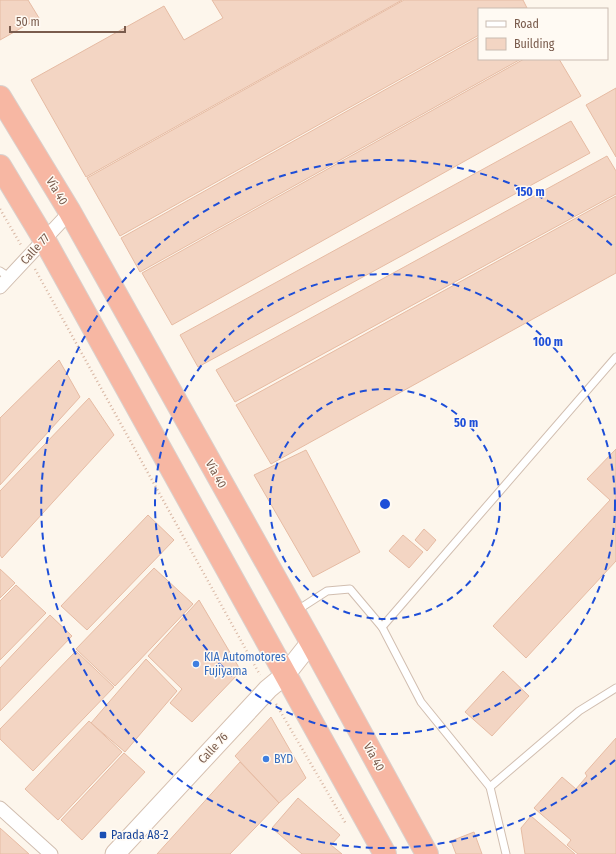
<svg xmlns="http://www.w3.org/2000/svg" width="616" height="854" font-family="'Fira Sans Condensed',sans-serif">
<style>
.building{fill:#f3d5c3;stroke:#e6bba3}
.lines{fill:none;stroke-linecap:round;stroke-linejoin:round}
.lane-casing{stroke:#d1beb0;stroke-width:9}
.street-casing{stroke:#d1beb0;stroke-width:15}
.secondary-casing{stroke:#d6c0b0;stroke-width:21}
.highway-casing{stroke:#dad1cd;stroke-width:24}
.path{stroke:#d9b8a5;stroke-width:2.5;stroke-dasharray:1 3;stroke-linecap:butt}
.lane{stroke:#fff;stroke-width:7}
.street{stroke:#fff;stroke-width:13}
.secondary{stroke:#fff;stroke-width:19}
.highway{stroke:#f7b7a3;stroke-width:22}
.ring{fill:none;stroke:#1d4ed8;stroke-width:2;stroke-dasharray:7 5}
.shop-dot{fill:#3f7fe0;stroke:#fffaf3;stroke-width:1.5}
.transit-dot{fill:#1a4fb4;stroke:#fffaf3;stroke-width:1.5}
.labels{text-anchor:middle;stroke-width:3;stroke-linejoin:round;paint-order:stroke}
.street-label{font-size:12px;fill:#7a5c4d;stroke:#fffaf3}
.shop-label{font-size:12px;fill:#366cbe;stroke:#fffaf3;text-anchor:start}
.transit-label{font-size:12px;fill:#164399;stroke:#fffaf3;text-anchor:start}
.centre{fill:#1d4ed8;stroke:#fffaf3;stroke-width:2}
.ring-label{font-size:12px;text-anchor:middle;font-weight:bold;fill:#1d4ed8;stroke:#fffaf3;stroke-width:3;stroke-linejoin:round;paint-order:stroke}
</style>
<rect width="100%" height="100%" fill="#fdf6ec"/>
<g class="building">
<polygon points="0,0 28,0 39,18 0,40"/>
<polygon points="212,0 402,0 86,177 31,80 164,6 184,40 223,18"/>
<polygon points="404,0 523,0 527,8 479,9 479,35 120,236 87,178"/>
<polygon points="479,37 479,59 521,59 140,272 121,238"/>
<polygon points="524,59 559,59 581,96 172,325 142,273"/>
<polygon points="616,88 616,157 586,105"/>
<polygon points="571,121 590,153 198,367 180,335"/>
<polygon points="607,156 616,171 616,194 235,402 216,370"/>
<polygon points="616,196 616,273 271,464 236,405"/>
<polygon points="59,360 80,397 0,485 0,418"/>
<polygon points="89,398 114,435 2,558 0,555 0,491"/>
<polygon points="616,449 616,561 526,658 493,626 610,500 587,479"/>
<polygon points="306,450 360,552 313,577 254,475"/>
<polygon points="148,515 174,540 87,630 61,606"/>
<polygon points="424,529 436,540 427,551 415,540"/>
<polygon points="403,535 423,552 409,568 389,551"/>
<polygon points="154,568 193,604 115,686 76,649"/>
<polygon points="0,569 15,583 0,598"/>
<polygon points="16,585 46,613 0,660 0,601"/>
<polygon points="199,600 241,671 192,722 170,703 182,689 148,656"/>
<polygon points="50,615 72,636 0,711 0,668"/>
<polygon points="76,651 114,687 33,771 0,739 0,729"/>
<polygon points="146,659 177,691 125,752 91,723"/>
<polygon points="503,671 529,696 492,736 465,712"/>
<polygon points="271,717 306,778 279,803 235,756"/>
<polygon points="89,721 122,752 58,820 25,789"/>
<polygon points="616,738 616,854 578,854 567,845 571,840 534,808 562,777 576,789 587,776 585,773"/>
<polygon points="124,753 145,772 82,840 61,820"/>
<polygon points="240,762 279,803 230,854 157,854"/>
<polygon points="298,798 340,835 331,845 342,854 302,854 272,828"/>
<polygon points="531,816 575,854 525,854 521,828"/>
<polygon points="0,828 29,854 0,854"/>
<polygon points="474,832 482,854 456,854 451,841"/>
</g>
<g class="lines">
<g class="lane-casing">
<g id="lane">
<polyline points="0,271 9,277"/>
<polyline points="296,611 327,591 350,589 382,627 421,702 490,787 506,854"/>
<polyline points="382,627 616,357"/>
<polyline points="490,787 579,711 616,688"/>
</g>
</g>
<g class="street-casing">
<g id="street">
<polyline points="0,287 70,212"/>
<polyline points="0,808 51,854"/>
</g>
</g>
<g class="secondary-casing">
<polyline id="secondary" points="115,854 268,689 285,675 311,642"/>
</g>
<g class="highway-casing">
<g id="highway">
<polyline points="0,97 70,212 311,642 427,854"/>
<polyline points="0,166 44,239 385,854"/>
</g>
</g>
<g class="path">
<polyline points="0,209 21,245"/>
<polyline points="35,269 260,675"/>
<polyline points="276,704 346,824"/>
</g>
<use href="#lane" class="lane"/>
<use href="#street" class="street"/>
<use href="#secondary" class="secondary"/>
<use href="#highway" class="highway"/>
</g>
<g class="ring">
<circle cx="385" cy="504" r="115"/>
<circle cx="385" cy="504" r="230"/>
<path d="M615 760A344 344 0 1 1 615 248"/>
</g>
<g class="shop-dot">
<circle cx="196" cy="664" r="4"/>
<circle cx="266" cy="759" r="4"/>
</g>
<rect class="transit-dot" x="99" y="831" width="8" height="8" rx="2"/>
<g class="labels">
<g class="street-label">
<text transform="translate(57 191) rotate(59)" y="4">Vía 40</text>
<text transform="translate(35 249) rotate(-48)" y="4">Calle 77</text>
<text transform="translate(216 474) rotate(61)" y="4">Vía 40</text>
<text transform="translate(213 748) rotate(-47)" y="4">Calle 76</text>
<text transform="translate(374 757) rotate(61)" y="4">Vía 40</text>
</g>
<g class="shop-label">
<text x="204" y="661">KIA Automotores<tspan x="204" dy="14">Fujiyama</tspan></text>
<text x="274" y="763">BYD</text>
</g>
<g class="transit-label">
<text x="111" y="839">Parada A8-2</text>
</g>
</g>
<circle cx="385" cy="504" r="6" class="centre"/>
<g class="ring-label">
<text x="530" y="196">150 m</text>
<text x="548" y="346">100 m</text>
<text x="466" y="427">50 m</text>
</g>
<rect x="478" y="8" width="130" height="52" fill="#fffaf3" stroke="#cabbb1"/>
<rect x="486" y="21" width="20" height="6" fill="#ffffff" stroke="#cabbb1"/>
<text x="514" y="28" font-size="12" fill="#7a5c4d">Road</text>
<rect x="486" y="38" width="20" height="12" fill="#f3d5c3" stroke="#cabbb1"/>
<text x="514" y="48" font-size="12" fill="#7a5c4d">Building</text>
<path d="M10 26v6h115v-6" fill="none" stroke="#7a5c4d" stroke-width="2"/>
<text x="16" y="26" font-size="12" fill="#7a5c4d" stroke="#fffaf3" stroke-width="3" paint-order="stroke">50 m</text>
</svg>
